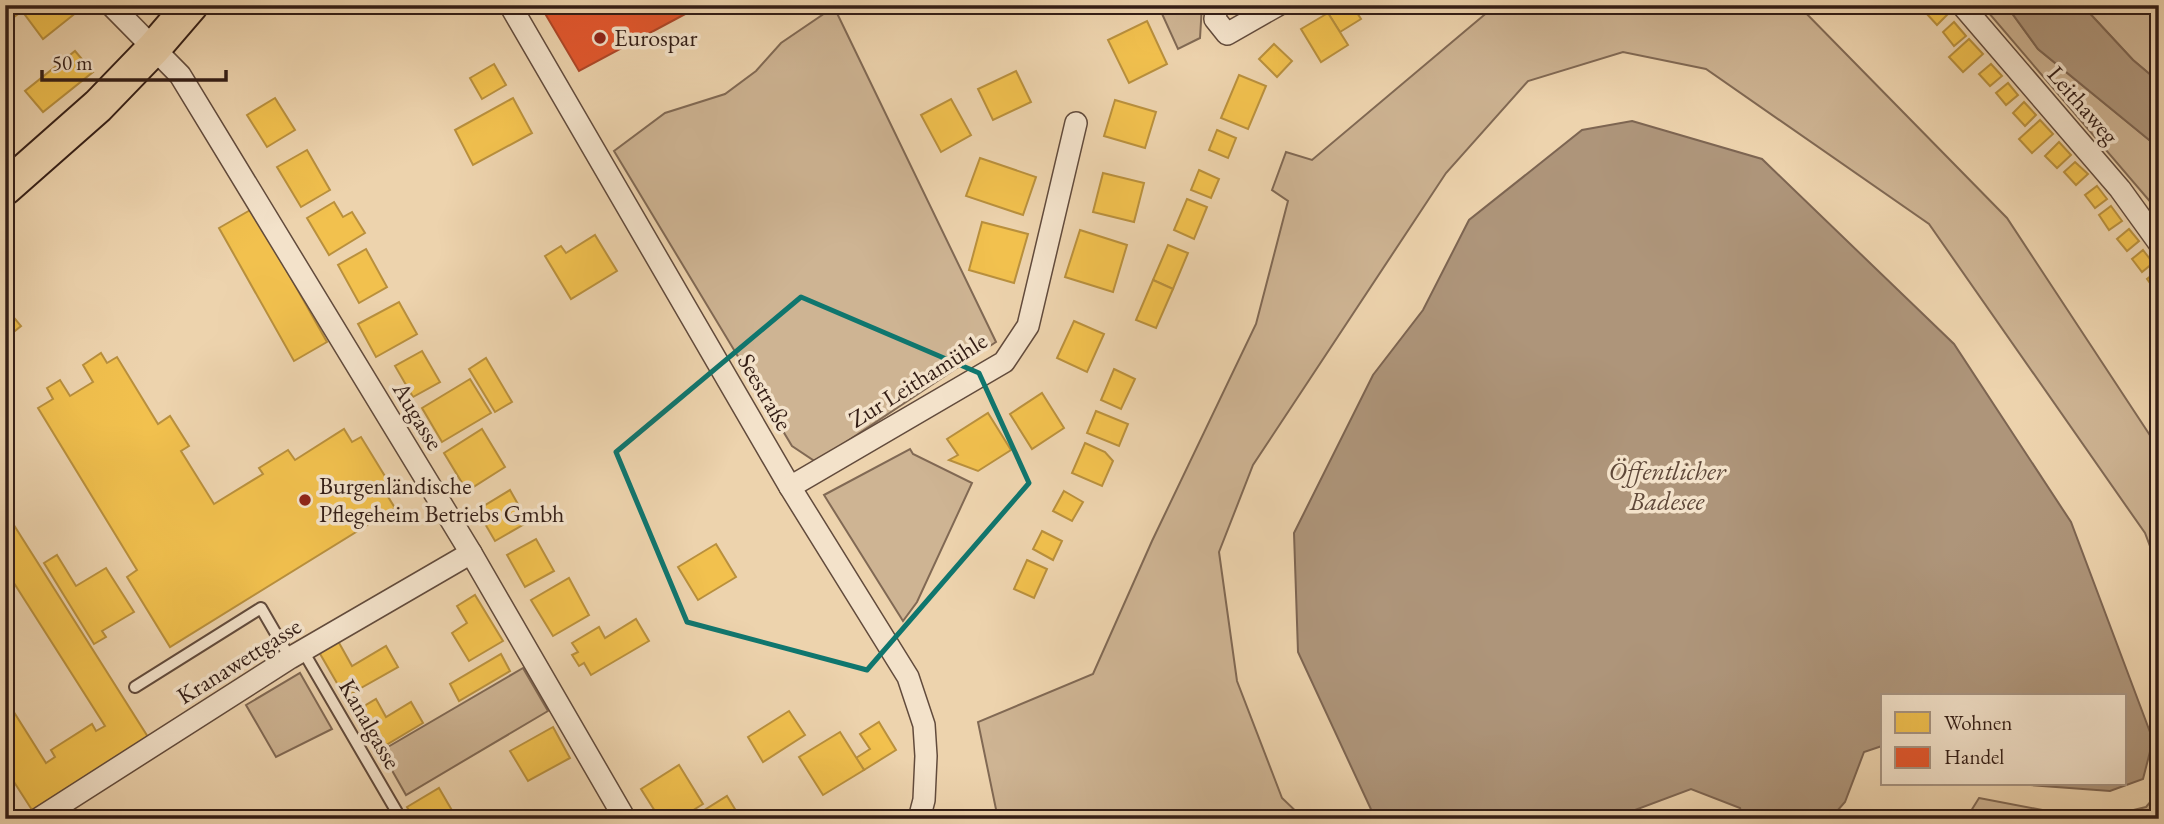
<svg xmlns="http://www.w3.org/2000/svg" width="2164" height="824" font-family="'EB Garamond',serif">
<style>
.green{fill:#ceb493;stroke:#816954;stroke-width:2}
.water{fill:#ae957a;stroke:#7d6552;stroke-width:2}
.homes{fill:#f2c14e;stroke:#b9903d;stroke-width:2}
.shops{fill:#e4572e;stroke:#af4627;stroke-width:2}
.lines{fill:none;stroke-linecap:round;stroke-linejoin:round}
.lane-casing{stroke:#624b3c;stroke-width:14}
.street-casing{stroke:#624b3c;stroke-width:24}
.primary-casing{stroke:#341e16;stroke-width:37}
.lane{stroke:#f3e2ca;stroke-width:10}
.street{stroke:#f3e2ca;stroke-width:21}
.primary{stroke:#edd3ad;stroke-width:33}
.marked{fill:none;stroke:#0f766e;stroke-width:5;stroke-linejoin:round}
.poi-dot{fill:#8f2418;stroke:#f3e2ca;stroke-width:2.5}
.labels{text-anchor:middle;stroke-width:7;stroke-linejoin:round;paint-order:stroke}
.poi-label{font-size:24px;fill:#341e16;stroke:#f3e2ca;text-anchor:start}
.street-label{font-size:24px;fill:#341e16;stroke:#f3e2ca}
.water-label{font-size:26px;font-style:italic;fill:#5f4839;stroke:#f3e2ca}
</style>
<rect width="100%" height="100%" fill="#edd3ad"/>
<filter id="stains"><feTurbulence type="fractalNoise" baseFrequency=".00286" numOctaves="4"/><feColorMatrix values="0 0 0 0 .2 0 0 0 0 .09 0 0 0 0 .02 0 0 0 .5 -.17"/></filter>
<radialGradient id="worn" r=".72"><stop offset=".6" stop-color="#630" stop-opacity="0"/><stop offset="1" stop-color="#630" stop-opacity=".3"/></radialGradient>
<g class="green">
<polygon points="1158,5 1202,5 1200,38 1178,49"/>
<polygon points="1496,5 1798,5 2007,218 2159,449 2159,570 2145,533 1929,224 1706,69 1623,52 1528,81 1446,173 1253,465 1219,552 1237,681 1282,798 1304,819 1009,819 1008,816 998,819 978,722 1093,674 1152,541 1256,324 1288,201 1272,190 1286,152 1312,160"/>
<polygon points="1982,5 2006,5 2038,49 2159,148 2159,212"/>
<polygon points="2082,5 2159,5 2159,82 2133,60"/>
<polygon points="834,7 996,342 816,462 792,446 614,151 665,113 725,94 756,71 781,43"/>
<polygon points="910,449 913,454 972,483 917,602 903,621 824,495"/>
<polygon points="523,668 548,711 406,795 381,751"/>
<polygon points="300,673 332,729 276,757 246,705"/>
<polygon points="2159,792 2159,819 2096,819 2146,807"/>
<polygon points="1979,798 2090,819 1966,819"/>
</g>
<g class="water">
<polygon points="2006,5 2082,5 2133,60 2159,82 2159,148 2038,49"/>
<polygon points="1632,121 1762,159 1954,344 2071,522 2153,740 2143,779 2110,791 2016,784 2124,784 2124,696 1882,696 1882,746 1864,752 1845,802 1830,819 1743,819 1740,808 1691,789 1611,819 1375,818 1298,652 1294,533 1373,375 1423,310 1469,220 1582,130"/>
</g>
<g class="homes">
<polygon points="5,5 79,5 82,8 43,39 22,11 5,24"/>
<polygon points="1340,5 1352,5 1361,19 1340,32 1328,13"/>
<polygon points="1934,5 1940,5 1948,14 1937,25 1926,13"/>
<polygon points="1328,13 1348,45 1321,62 1301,29"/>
<polygon points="1147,21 1167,64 1129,83 1108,40"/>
<polygon points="1954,22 1966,36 1954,46 1943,32"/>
<polygon points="1969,39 1983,54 1963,72 1949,57"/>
<polygon points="1274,44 1292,61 1277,77 1259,59"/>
<polygon points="75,51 93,72 43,112 25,91"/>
<polygon points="494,64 506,85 482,99 470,78"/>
<polygon points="1991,64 2002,76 1990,86 1979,74"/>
<polygon points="1016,71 1031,102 993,120 978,89"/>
<polygon points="1239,75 1266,86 1248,129 1221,118"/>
<polygon points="2008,83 2018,95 2006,105 1996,93"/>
<polygon points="275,98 295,130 267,147 247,115"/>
<polygon points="513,98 532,133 473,165 455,130"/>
<polygon points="951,99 971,135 941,152 921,115"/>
<polygon points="1115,100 1156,112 1145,148 1104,136"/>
<polygon points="2024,102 2036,115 2025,126 2013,113"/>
<polygon points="2040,120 2053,134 2032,153 2019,139"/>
<polygon points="1217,130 1236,138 1228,158 1209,150"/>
<polygon points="2059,142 2071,155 2057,168 2045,156"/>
<polygon points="307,150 330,190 301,207 277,167"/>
<polygon points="980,158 1036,177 1023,215 966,196"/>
<polygon points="2075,162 2088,174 2076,185 2064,172"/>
<polygon points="1199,170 1219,179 1211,198 1191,190"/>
<polygon points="1103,173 1144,183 1134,222 1093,212"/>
<polygon points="2097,186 2107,199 2095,208 2085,195"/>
<polygon points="1187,199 1207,207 1194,239 1174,230"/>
<polygon points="334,202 343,217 352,212 365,233 329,255 307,218"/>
<polygon points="2111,206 2122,221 2109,230 2099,215"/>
<polygon points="252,209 327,342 294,361 219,228"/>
<polygon points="982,222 1028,234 1014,283 969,270"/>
<polygon points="2129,229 2139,241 2127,251 2117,239"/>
<polygon points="1080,230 1127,245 1113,292 1065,277"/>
<polygon points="595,235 617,271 571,299 545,256 561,246 566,253"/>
<polygon points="1168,245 1188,253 1173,289 1153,280"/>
<polygon points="366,249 387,287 359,303 338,265"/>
<polygon points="2143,250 2153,263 2142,272 2132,259"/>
<polygon points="2158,270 2159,271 2158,294 2147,279"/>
<polygon points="1153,280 1173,289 1156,328 1136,320"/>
<polygon points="399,302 417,334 376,357 358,324"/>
<polygon points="5,307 21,326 5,339"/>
<polygon points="1074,321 1104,334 1087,372 1057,358"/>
<polygon points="422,351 440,382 413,397 395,366"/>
<polygon points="101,353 107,363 117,357 158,424 170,416 189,446 181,451 214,504 263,474 259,468 288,450 295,460 344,429 352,442 361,437 394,491 387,495 395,508 170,647 127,577 137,570 38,408 53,399 47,388 60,380 70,396 93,382 83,365"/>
<polygon points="486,358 512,402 495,412 469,369"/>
<polygon points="1114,369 1135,379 1121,409 1101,400"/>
<polygon points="470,379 491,413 442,442 422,408"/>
<polygon points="1042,393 1064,428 1032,449 1010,414"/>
<polygon points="1096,411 1128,424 1119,446 1087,433"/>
<polygon points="988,413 1011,450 978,471 949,460 958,455 947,439"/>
<polygon points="482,429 505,467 467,491 444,453"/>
<polygon points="1085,443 1105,452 1113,461 1102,486 1072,473"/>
<polygon points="510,490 528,522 495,541 477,510"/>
<polygon points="1064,491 1083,502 1072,521 1053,511"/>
<polygon points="5,511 148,737 32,810 5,768 5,698 46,763 55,757 51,750 92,724 96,731 105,726 5,569"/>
<polygon points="1042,531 1062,541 1053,560 1033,549"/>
<polygon points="536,539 554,571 525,587 507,555"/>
<polygon points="716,544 736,577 698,600 678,567"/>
<polygon points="57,555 76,586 106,568 134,612 102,631 106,637 94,644 44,563"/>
<polygon points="1027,560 1047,569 1034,598 1014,589"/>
<polygon points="569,578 589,615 553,636 531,600"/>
<polygon points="475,595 503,641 469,661 452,633 467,623 457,606"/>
<polygon points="636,619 649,641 591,675 584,663 579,666 572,655 578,652 572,643 599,627 605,638"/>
<polygon points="338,641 352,666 386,646 398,667 345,697 319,652"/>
<polygon points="501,654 510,671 459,701 450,684"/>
<polygon points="376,699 386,717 411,702 423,723 376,751 354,712"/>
<polygon points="789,711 805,735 763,762 748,737"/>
<polygon points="879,722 896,750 864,770 856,758 870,749 860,734"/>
<polygon points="553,727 570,758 528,781 510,751"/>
<polygon points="840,732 864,770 823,795 799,757"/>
<polygon points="679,765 703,804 679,819 660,819 641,789"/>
<polygon points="439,788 457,819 414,819 407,807"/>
<polygon points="727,796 741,819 690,819"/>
</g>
<polygon class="shops" points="540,5 702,5 579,71"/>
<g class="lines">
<g class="lane-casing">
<g id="lane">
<polyline points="303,651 401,819"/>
<polyline points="135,687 261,608 290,658"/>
</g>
</g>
<g class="street-casing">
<g id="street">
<polyline points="111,5 180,75 471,553 625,819"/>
<polyline points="510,5 790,487 908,677 924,725 926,756 924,800 919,819"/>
<polyline points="1217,5 1215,19 1227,34 1278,5"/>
<polyline points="1962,5 2120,189 2159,243"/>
<polyline points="790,487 1004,362 1028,326 1076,123"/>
<polyline points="38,819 290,658 471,553"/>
</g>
</g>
<g class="primary-casing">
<polyline id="primary" points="5,188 98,106 154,48 191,5"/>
</g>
<use href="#lane" class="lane"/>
<use href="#street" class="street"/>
<use href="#primary" class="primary"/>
</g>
<path class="marked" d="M801 297 979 373 1029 483 867 670 687 622 616 452Z"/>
<g class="poi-dot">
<circle cx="600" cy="38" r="7"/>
<circle cx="305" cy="500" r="7"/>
</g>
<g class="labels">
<g class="poi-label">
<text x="614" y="46">Eurospar</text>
<text x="319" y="494">Burgenländische<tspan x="319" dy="28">Pflegeheim Betriebs Gmbh</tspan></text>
</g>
<g class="street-label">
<text transform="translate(2083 105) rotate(49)" y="8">Leithaweg</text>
<text transform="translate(918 380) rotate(-32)" y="8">Zur Leithamühle</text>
<text transform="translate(765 392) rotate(60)" y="8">Seestraße</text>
<text transform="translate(418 416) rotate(59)" y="8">Augasse</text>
<text transform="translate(239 661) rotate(-32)" y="8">Kranawettgasse</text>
<text transform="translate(370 724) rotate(60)" y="8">Kanalgasse</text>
</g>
<g class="water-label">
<text x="1667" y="480">Öffentlicher<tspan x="1667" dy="30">Badesee</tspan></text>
</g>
</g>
<rect width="2164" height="824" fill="none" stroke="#edd3ad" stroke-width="28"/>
<rect x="7" y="7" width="2150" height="810" fill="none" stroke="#341e16" stroke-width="3.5"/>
<rect x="14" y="14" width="2136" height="796" fill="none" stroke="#341e16" stroke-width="2"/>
<rect x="1881" y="694" width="245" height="91" fill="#f3e2ca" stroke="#a79482" stroke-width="2"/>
<rect x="1895" y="712" width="35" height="21" fill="#f2c14e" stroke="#a79482" stroke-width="2"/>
<text x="1944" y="730" font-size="21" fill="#341e16">Wohnen</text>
<rect x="1895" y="747" width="35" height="21" fill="#e4572e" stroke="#a79482" stroke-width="2"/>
<text x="1944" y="764" font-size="21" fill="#341e16">Handel</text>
<path d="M42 70v10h184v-10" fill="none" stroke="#341e16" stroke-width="3.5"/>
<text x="52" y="70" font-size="21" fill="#341e16" stroke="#f3e2ca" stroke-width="5" paint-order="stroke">50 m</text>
<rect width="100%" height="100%" filter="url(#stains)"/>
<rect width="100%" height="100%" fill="url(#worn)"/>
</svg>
